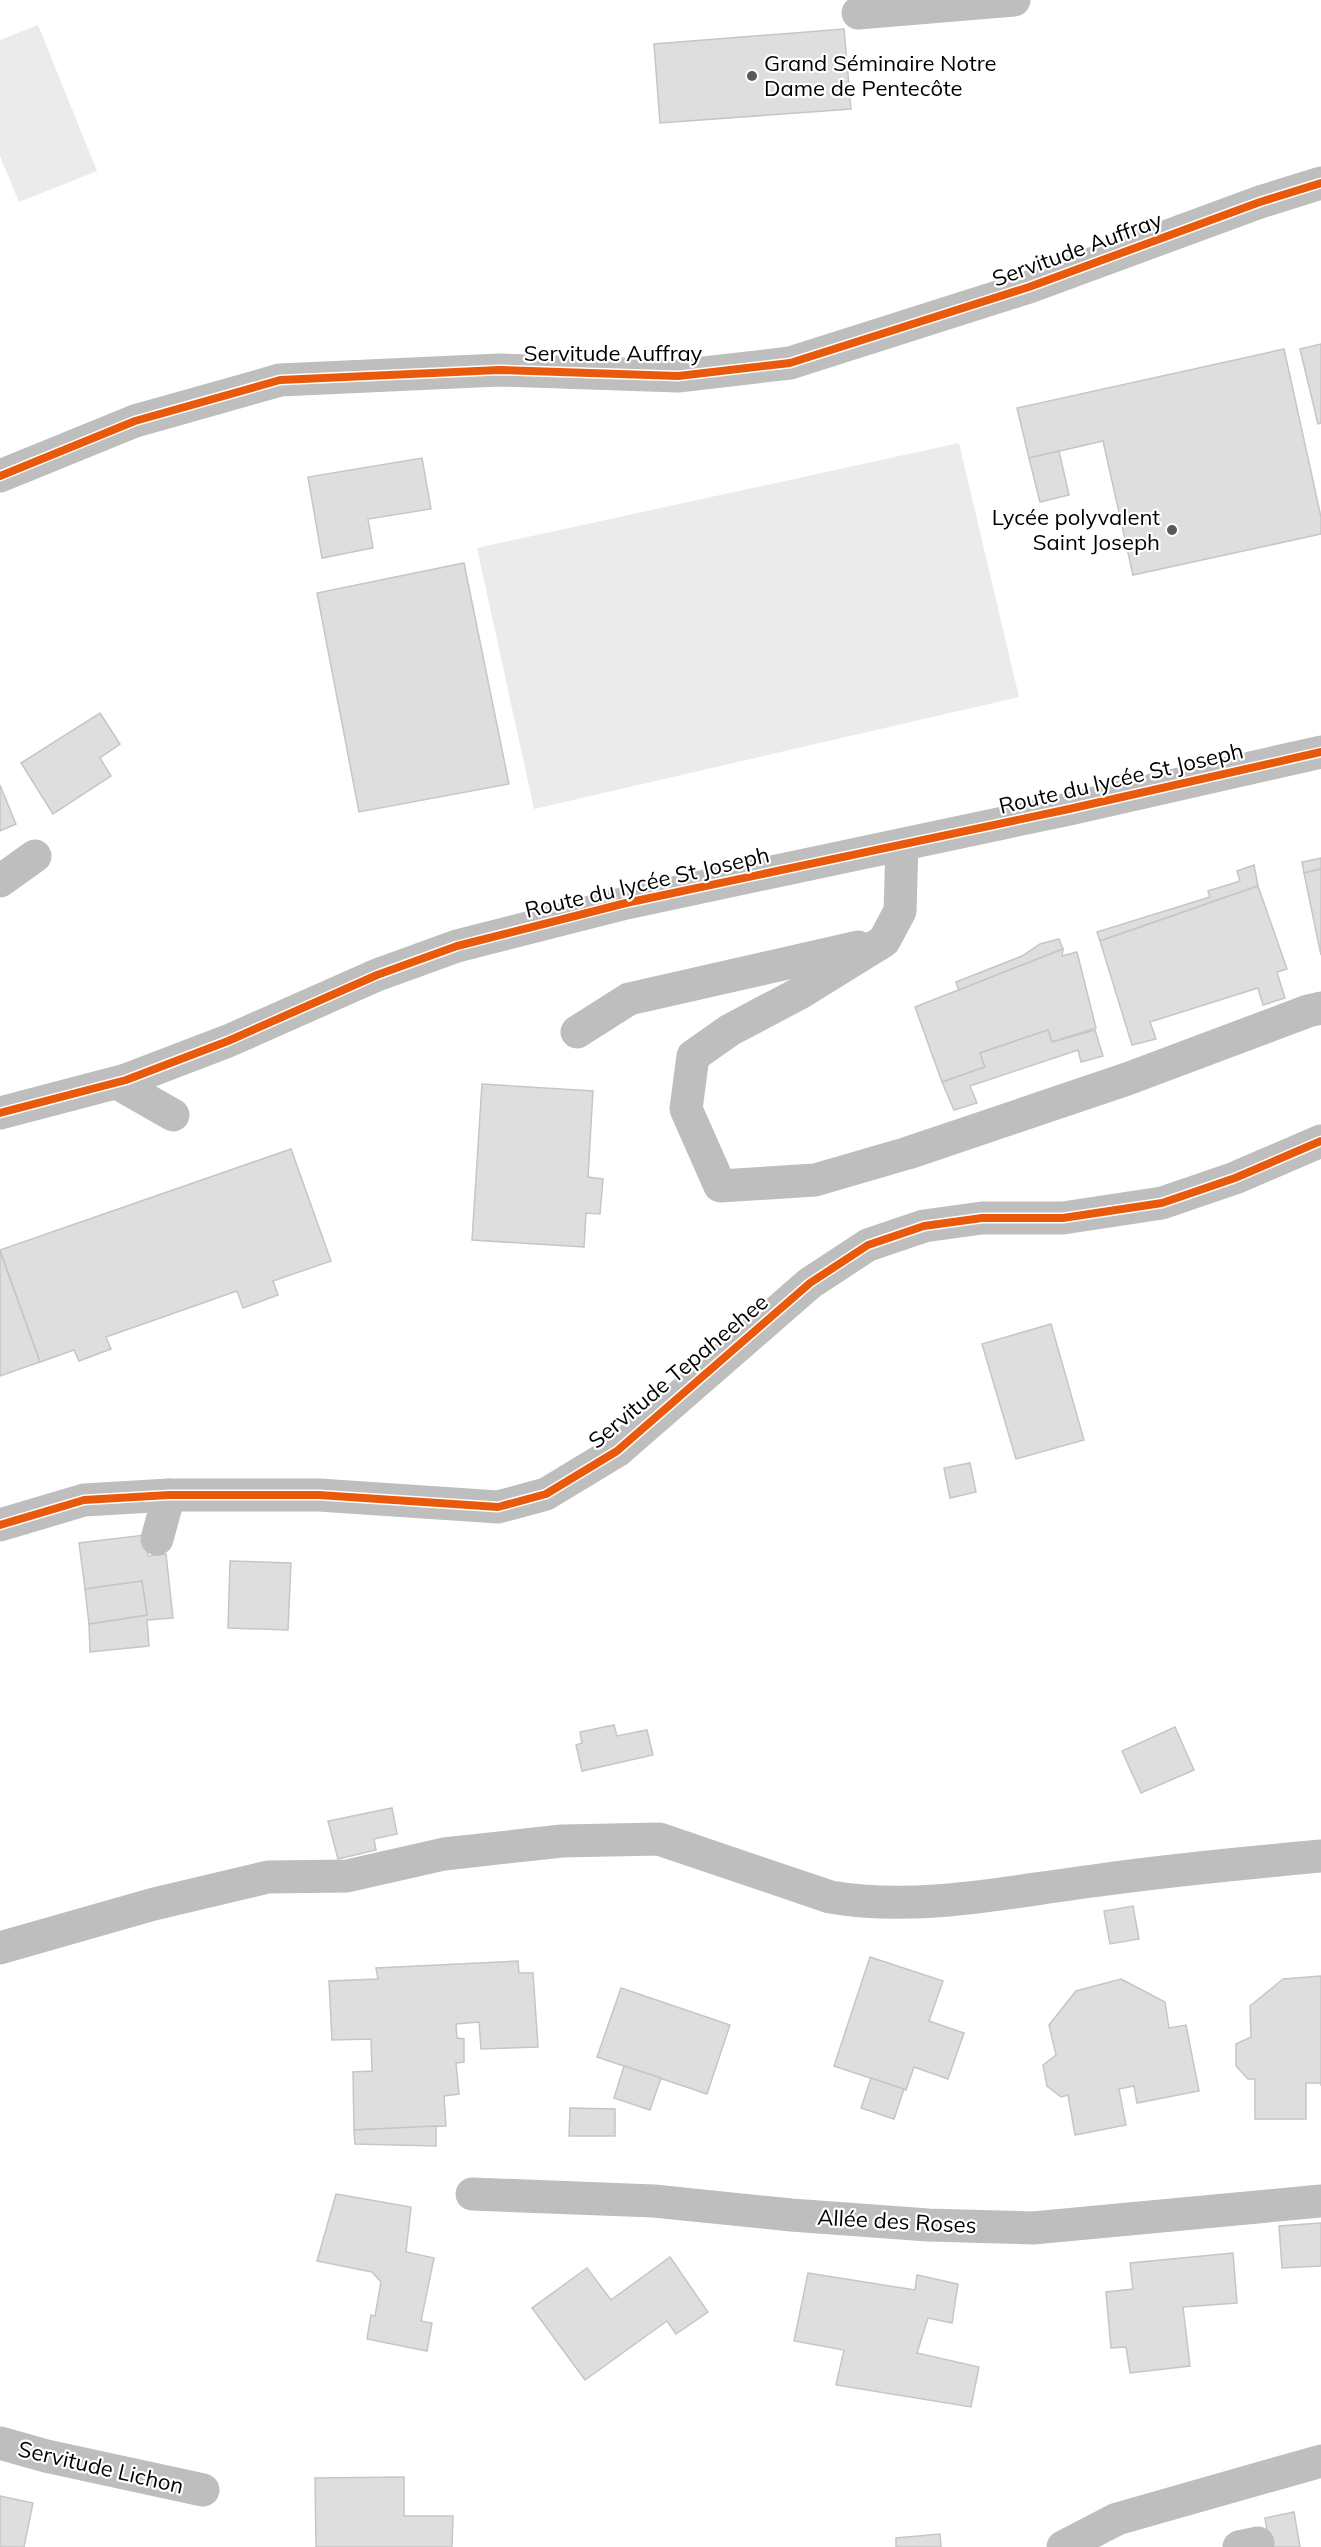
<svg xmlns="http://www.w3.org/2000/svg" width="1321" height="2547" font-family="Mulish,sans-serif">
<style>
.green{fill:#ebebeb}
.building{fill:#dedede;stroke:#c6c6c6;stroke-width:1.5}
.lines{fill:none;stroke-linecap:round;stroke-linejoin:round}
.minor{stroke:#bebebe;stroke-width:33}
.cycleway-casing{stroke:#fff;stroke-width:11}
.cycleway{stroke:#e8590c;stroke-width:8}
.poi-dot{fill:#595959;stroke:#fff;stroke-width:2}
.labels{text-anchor:middle;stroke-width:4.5;stroke-linejoin:round;paint-order:stroke}
.poi-label{font-size:22px;fill:#000;stroke:#fff;text-anchor:start}
.street-label{font-size:22px;fill:#000;stroke:#fff}
</style>
<rect width="100%" height="100%" fill="#fff"/>
<g class="green">
<polygon points="38,25 97,171 19,202 0,156 0,40"/>
<polygon points="959,443 1019,697 534,809 477,548"/>
</g>
<g class="building">
<polygon points="844,29 851,109 660,123 654,44"/>
<polygon points="1321,344 1321,423 1318,424 1300,349"/>
<polygon points="1284,349 1321,517 1321,534 1133,575 1103,441 1029,458 1017,408"/>
<polygon points="1059,451 1069,495 1040,502 1029,458"/>
<polygon points="422,458 431,509 368,519 373,548 322,558 308,477"/>
<polygon points="464,563 509,784 359,812 317,593"/>
<polygon points="100,713 120,744 100,758 111,776 53,814 21,763"/>
<polygon points="0,785 16,824 0,831"/>
<polygon points="1321,858 1321,869 1304,873 1302,862"/>
<polygon points="1254,865 1258,886 1100,941 1097,932 1210,897 1208,891 1240,881 1237,871"/>
<polygon points="1321,869 1321,955 1304,873"/>
<polygon points="1258,886 1287,969 1277,972 1285,998 1263,1005 1258,988 1150,1022 1156,1039 1132,1045 1100,941"/>
<polygon points="1059,939 1063,949 959,991 956,982 1022,956 1040,944"/>
<polygon points="1063,949 1062,956 1077,952 1096,1028 1052,1042 1048,1030 980,1053 985,1067 942,1082 915,1007"/>
<polygon points="1048,1030 1052,1042 1095,1030 1103,1056 1081,1062 1078,1050 970,1086 977,1103 954,1110 942,1082 985,1067 980,1053"/>
<polygon points="482,1084 593,1091 588,1177 603,1179 600,1214 586,1213 584,1247 472,1240"/>
<polygon points="291,1149 331,1261 273,1281 278,1295 243,1308 237,1291 106,1337 111,1349 79,1361 74,1350 40,1362 0,1250"/>
<polygon points="0,1251 40,1362 0,1376"/>
<polygon points="1051,1324 1084,1440 1016,1459 982,1344"/>
<polygon points="970,1463 976,1492 950,1498 944,1468"/>
<polygon points="145,1535 148,1556 166,1554 173,1618 147,1620 149,1646 90,1652 89,1624 147,1615 142,1581 85,1589 79,1543"/>
<polygon points="230,1561 291,1563 288,1630 228,1628"/>
<polygon points="142,1581 147,1615 89,1624 85,1589"/>
<polygon points="614,1725 617,1736 647,1730 653,1755 582,1771 576,1745 582,1743 580,1732"/>
<polygon points="1175,1727 1194,1770 1141,1793 1122,1751"/>
<polygon points="392,1808 397,1834 374,1839 376,1850 338,1859 328,1821"/>
<polygon points="1133,1906 1139,1939 1110,1944 1104,1911"/>
<polygon points="870,1957 943,1981 929,2021 964,2033 948,2079 914,2067 906,2090 834,2066"/>
<polygon points="518,1961 519,1973 533,1973 538,2047 481,2049 479,2022 456,2024 457,2038 464,2039 464,2062 456,2063 459,2094 444,2096 446,2126 354,2130 353,2072 372,2071 371,2039 332,2040 329,1981 378,1979 376,1968"/>
<polygon points="1321,1976 1321,2086 1321,2083 1306,2083 1306,2119 1255,2119 1255,2079 1248,2079 1236,2066 1236,2044 1251,2037 1250,2006 1283,1979"/>
<polygon points="1121,1979 1165,2002 1169,2028 1186,2025 1199,2091 1137,2103 1134,2086 1119,2089 1126,2125 1075,2135 1068,2095 1061,2097 1047,2086 1043,2065 1056,2055 1049,2025 1076,1991"/>
<polygon points="621,1988 730,2025 707,2094 597,2057"/>
<polygon points="624,2066 661,2078 650,2110 614,2098"/>
<polygon points="871,2078 904,2089 894,2119 861,2108"/>
<polygon points="570,2108 615,2109 615,2136 569,2136"/>
<polygon points="436,2126 436,2146 355,2144 354,2130"/>
<polygon points="336,2194 411,2207 406,2252 434,2258 421,2321 432,2323 427,2351 367,2339 371,2315 375,2316 381,2282 372,2272 317,2261"/>
<polygon points="1321,2223 1321,2266 1282,2268 1279,2226"/>
<polygon points="1233,2253 1237,2303 1183,2307 1190,2366 1130,2373 1126,2347 1111,2348 1106,2292 1133,2289 1130,2263"/>
<polygon points="670,2257 708,2312 676,2334 667,2321 585,2380 532,2308 587,2268 611,2300"/>
<polygon points="808,2273 915,2290 917,2275 958,2284 952,2323 928,2318 917,2353 979,2367 971,2407 836,2385 844,2350 794,2341"/>
<polygon points="404,2477 404,2516 453,2516 452,2547 316,2547 315,2478"/>
<polygon points="0,2496 33,2503 24,2547 0,2547"/>
<polygon points="1294,2512 1300,2547 1270,2547 1265,2518"/>
<polygon points="940,2534 941,2547 896,2547 896,2538"/>
</g>
<g class="lines">
<g class="minor">
<polyline points="858,13 1014,0"/>
<polyline points="0,476 135,421 280,380 499,370 678,376 790,363 1029,287 1260,202 1321,183"/>
<polyline points="902,845 900,911 884,941 800,993 730,1030 693,1056 686,1109 720,1186 815,1180 908,1153 1127,1079 1308,1011 1321,1008"/>
<polyline points="0,881 35,856"/>
<polyline points="577,1032 629,999 858,947"/>
<polyline points="117,1083 173,1115"/>
<polyline points="0,1113 126,1080 228,1041 377,975 457,946 626,903 1069,809 1321,752"/>
<polyline points="0,1525 84,1500 169,1495 319,1495 498,1507 546,1494 617,1451 810,1283 868,1245 924,1226 982,1218 1063,1218 1162,1203 1235,1178 1321,1141"/>
<polyline points="157,1539 169,1495"/>
<path d="M0 1948 154 1904 268 1877 347 1876 444 1854 562 1841 659 1839 830 1897C918 1912 1006 1892 1093 1881 1169 1870 1245 1863 1321 1856"/>
<polyline points="472,2194 654,2201 791,2215 928,2225 1033,2228 1321,2201"/>
<polyline points="0,2443 46,2456 203,2490"/>
<polyline points="1063,2547 1117,2519 1321,2461"/>
<polyline points="1239,2547 1258,2543"/>
</g>
<g class="cycleway-casing">
<g id="cycleway">
<polyline points="0,476 135,421 280,380 499,370 678,376 790,363 1029,287 1260,202 1321,183"/>
<polyline points="0,1113 126,1080 228,1041 377,975 457,946 626,903 1069,809 1321,752"/>
<polyline points="0,1525 84,1500 169,1495 319,1495 498,1507 546,1494 617,1451 810,1283 868,1245 924,1226 982,1218 1063,1218 1162,1203 1235,1178 1321,1141"/>
</g>
</g>
<use href="#cycleway" class="cycleway"/>
</g>
<g class="poi-dot">
<circle cx="752" cy="76" r="6"/>
<circle cx="1172" cy="530" r="6"/>
</g>
<g class="labels">
<g class="poi-label">
<text x="764" y="71">Grand Séminaire Notre<tspan x="764" dy="25">Dame de Pentecôte</tspan></text>
<text x="1160" y="525" text-anchor="end">Lycée polyvalent<tspan x="1160" dy="25">Saint Joseph</tspan></text>
</g>
<g class="street-label">
<text transform="translate(1077 249) rotate(-20)" y="8">Servitude Auffray</text>
<text x="613" y="361">Servitude Auffray</text>
<text transform="translate(1121 778) rotate(-13)" y="8">Route du lycée St Joseph</text>
<text transform="translate(647 882) rotate(-13)" y="8">Route du lycée St Joseph</text>
<text transform="translate(678 1371) rotate(-40)" y="8">Servitude Tepaheehee</text>
<text transform="translate(897 2221) rotate(3)" y="8">Allée des Roses</text>
<text transform="translate(101 2467) rotate(13)" y="8">Servitude Lichon</text>
</g>
</g>
</svg>
